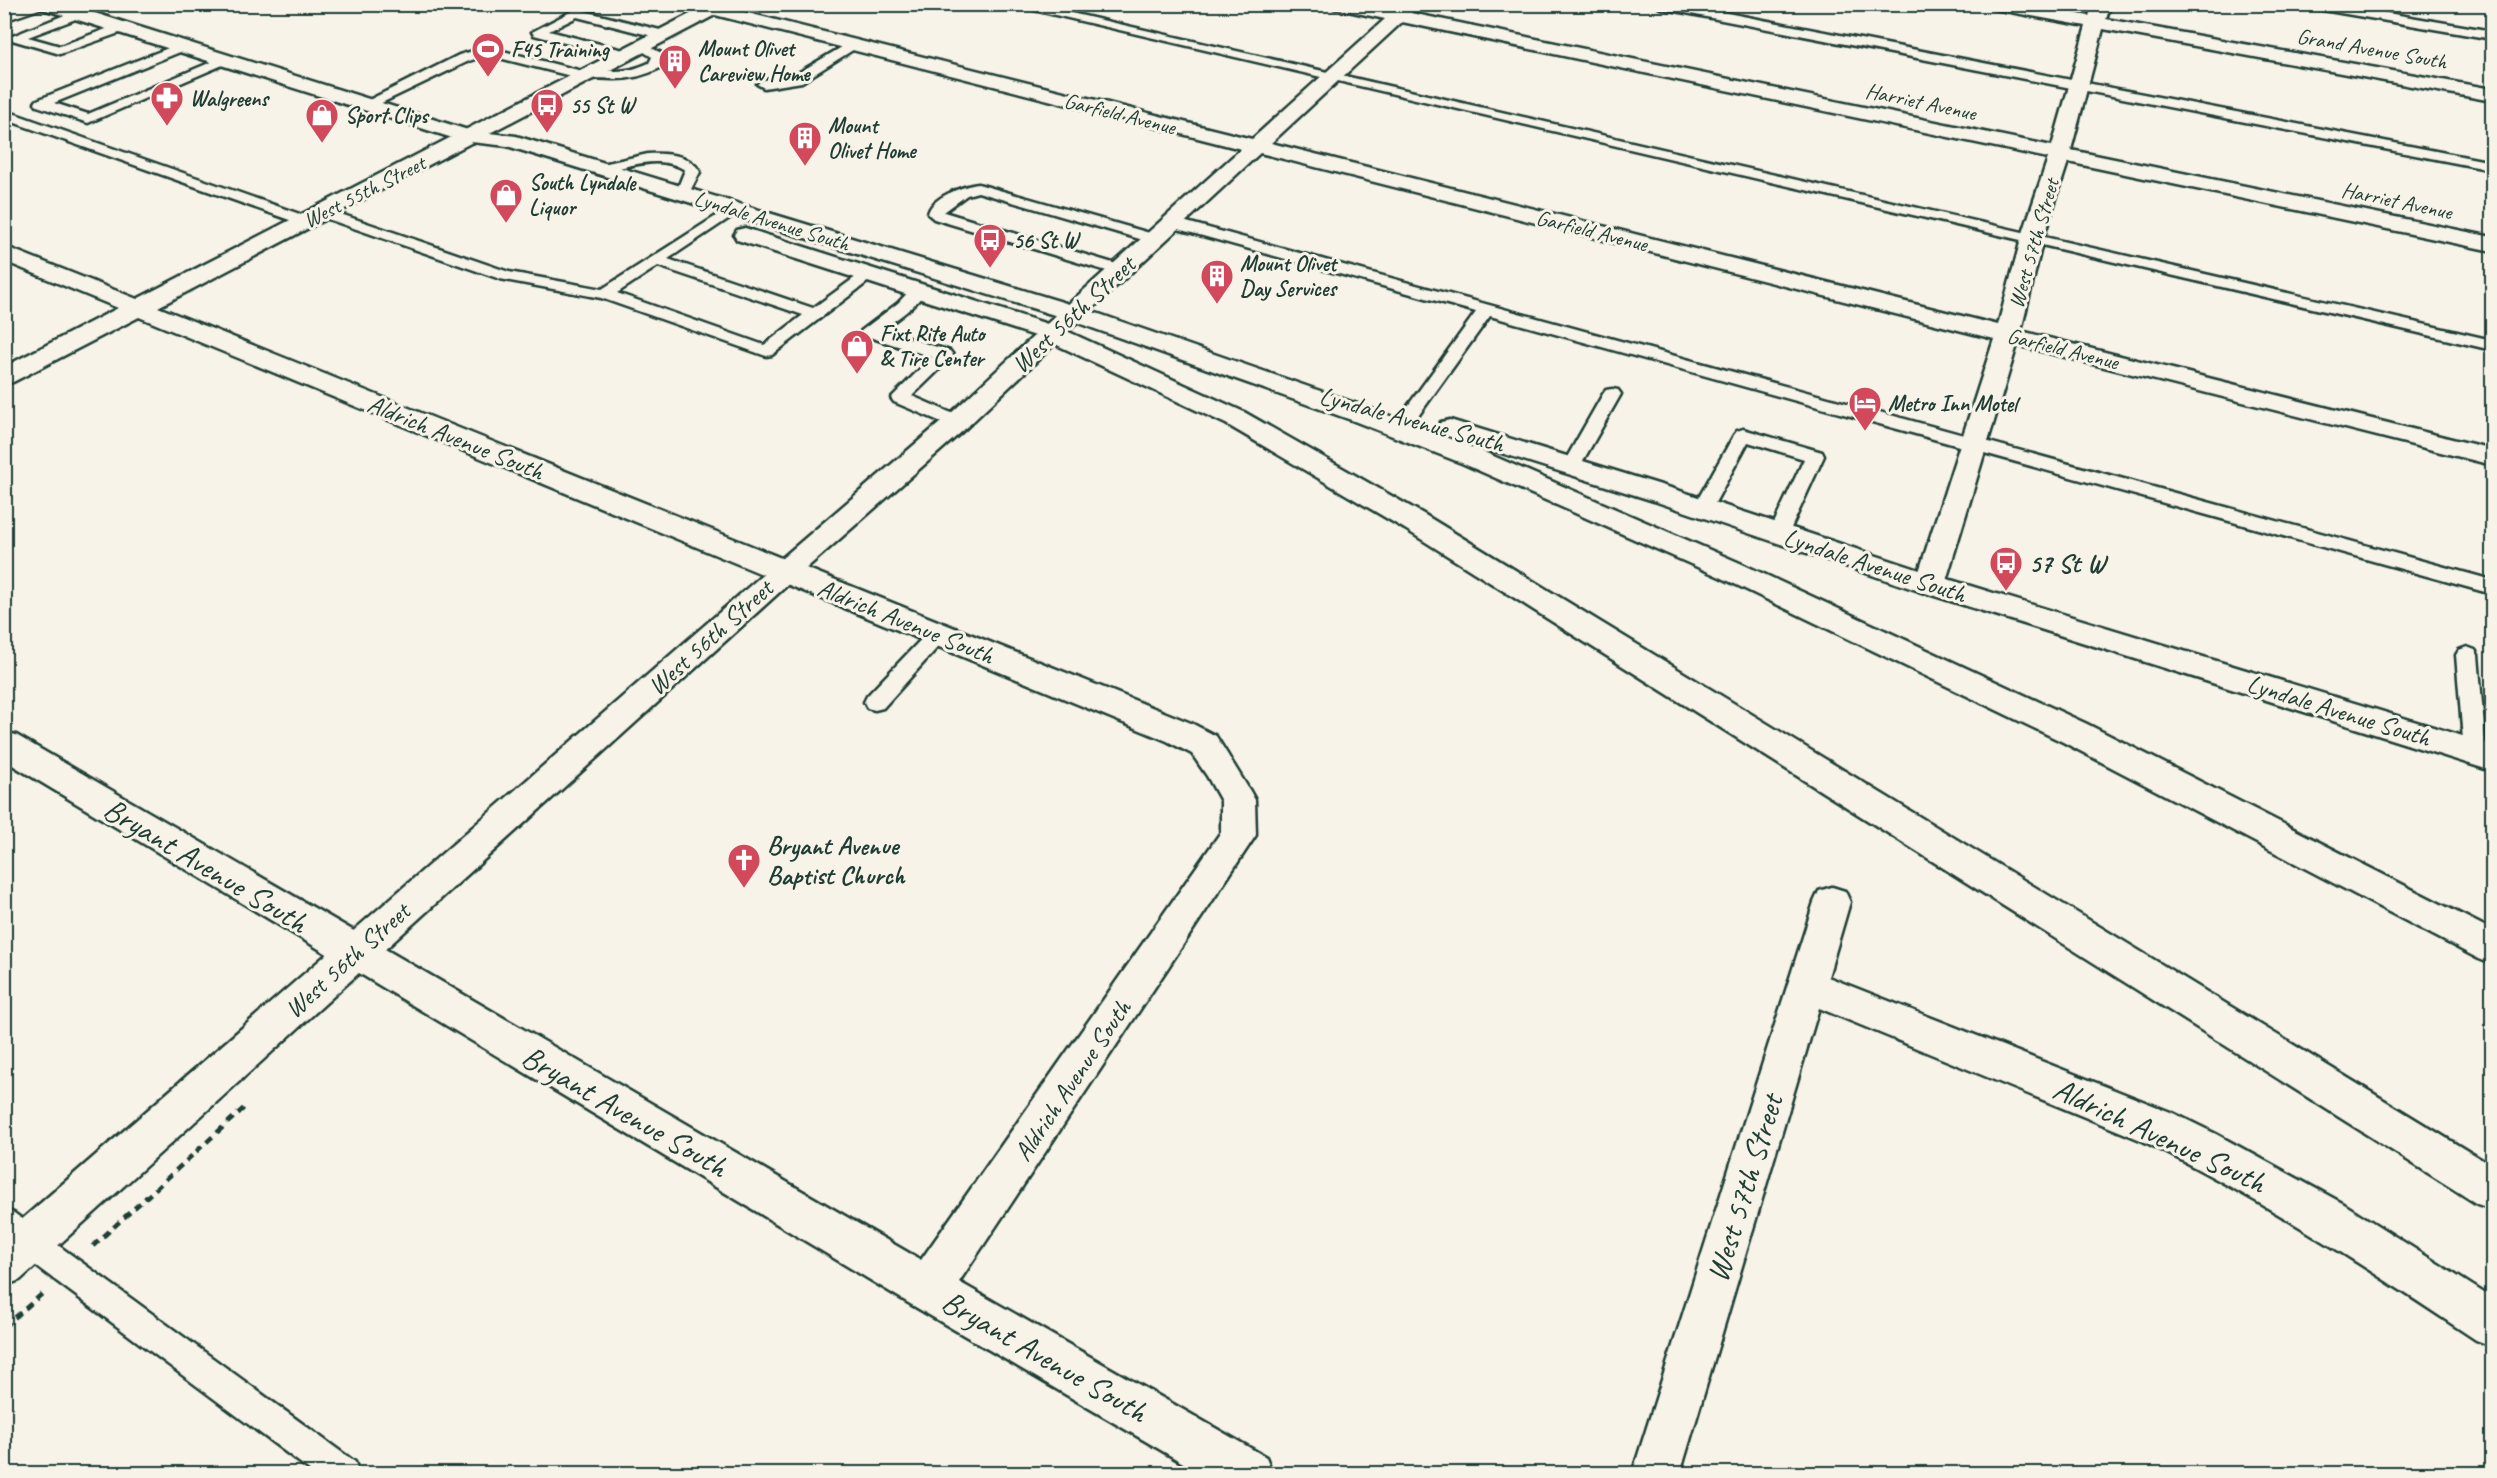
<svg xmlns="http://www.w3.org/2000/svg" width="2497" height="1478" font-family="Caveat,sans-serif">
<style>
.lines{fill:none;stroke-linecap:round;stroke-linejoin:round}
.service-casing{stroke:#1f3d34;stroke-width:5}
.minor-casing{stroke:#1f3d34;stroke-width:5}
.tertiary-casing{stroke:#1f3d34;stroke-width:5}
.secondary-casing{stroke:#1f3d34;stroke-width:5}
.path{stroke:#1f3d34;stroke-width:4.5;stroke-dasharray:8 6;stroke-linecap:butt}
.service{fill:#f7f3e8;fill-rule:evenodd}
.minor{fill:#f7f3e8;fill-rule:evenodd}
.tertiary{fill:#f7f3e8;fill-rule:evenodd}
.secondary{fill:#f7f3e8;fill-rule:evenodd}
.labels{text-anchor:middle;stroke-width:6;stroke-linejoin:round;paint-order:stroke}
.far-poi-label{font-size:22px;font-weight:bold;fill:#1f3d34;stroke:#f7f3e8;text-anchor:start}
.far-street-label{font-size:22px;fill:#1f3d34;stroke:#f7f3e8}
.street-label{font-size:26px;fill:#1f3d34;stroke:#f7f3e8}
.poi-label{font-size:26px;font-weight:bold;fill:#1f3d34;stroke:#f7f3e8;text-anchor:start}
.near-street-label{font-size:32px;fill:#1f3d34;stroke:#f7f3e8}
</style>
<rect width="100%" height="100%" fill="#f7f3e8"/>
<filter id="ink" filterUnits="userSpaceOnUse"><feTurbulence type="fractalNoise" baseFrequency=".0167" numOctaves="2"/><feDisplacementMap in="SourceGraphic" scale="12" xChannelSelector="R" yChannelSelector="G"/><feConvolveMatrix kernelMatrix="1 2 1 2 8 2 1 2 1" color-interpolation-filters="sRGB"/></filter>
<g filter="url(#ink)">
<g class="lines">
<g class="service-casing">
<g id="service">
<polygon points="1008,4 1032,4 2492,340 2492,350"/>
<polygon points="1654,4 1681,4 2492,162 2492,170 1660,8"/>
<polygon points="2305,4 2335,4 2492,31 2492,39 2311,8"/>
<polygon points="576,9 668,32 670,35 664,39 577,17 549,31 631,52 632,55 626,59 534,35 532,32"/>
<polygon points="77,10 83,14 81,17 28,37 60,46 117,25 121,24 127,28 125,31 60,54 12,40 10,37"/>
<polygon points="852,41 858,45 856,48 802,82 764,88 757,84 764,80 793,76"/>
<polygon points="181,43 185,44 187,47 185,50 54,103 88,114 221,58 231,58 232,61 88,123 37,106 35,103 37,100"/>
<path d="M642 43 665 55 660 68C646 75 632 79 616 79 605 79 597 77 587 80L487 55 469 61 371 108H361L359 105 459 55 487 47 586 72C594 67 606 71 616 71 628 71 638 68 649 63L652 57 636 47Z"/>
<polygon points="4,110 311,218 314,221 311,224 301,224 4,119"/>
<path d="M648 154C666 153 691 154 700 172L688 195 683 196 676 192 685 170C660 154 630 166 603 172L596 168 598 165Z"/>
<path d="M978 184 1160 236 1163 239 1155 244 1150 242 978 192 967 195 944 212 1126 267 1128 270 1126 273 1120 275 934 219 928 214C931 197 963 186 978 184Z"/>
<path d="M735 204 740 205 742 208 740 211 668 259 813 308 864 271H876L878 274 772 355 766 356 601 298 500 279 319 216 316 213 324 208 329 210 509 272 602 289ZM658 266 803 315 764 345 617 293Z"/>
<polygon points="1172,218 2492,580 2492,594 1490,316 1406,433 1394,433 1391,429 1394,425 1476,312 1167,226 1164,223 1167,220"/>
<path d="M919 285 925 287 927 290C915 307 898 318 882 330L950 351 953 355 950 359 912 396 963 418 966 422 963 426H951L894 402 891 398 932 357 863 335 861 331 898 303 913 287Z"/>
<polygon points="1612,389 1618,390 1621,394 1580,466 1578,470 1564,470 1562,466 1603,394 1606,390"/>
<polygon points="1743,429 1822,452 1824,456 1786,539 1779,540 1772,539 1769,534 1804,459 1748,442 1710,512 1703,514 1696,512 1693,508 1734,435 1737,431"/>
<polygon points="938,627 945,629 949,634 945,639 883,708 875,710 867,708 864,702 867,696 931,629"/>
<polygon points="2467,647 2475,650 2478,655 2486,752 2483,758 2475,761 2467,758 2464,752 2456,655 2459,650"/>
<polygon points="4,1209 14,1213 355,1462 359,1474 315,1474 4,1242"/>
</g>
</g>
<g class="minor-casing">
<g id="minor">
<path d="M682 4H730L728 8 1252 139 1385 19 1334 8 1331 4H1368L1394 10 1400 4H1417L1411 13 2052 146 2086 26 1994 9 1985 4H2026L2089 16 2093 4H2111L2106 19 2492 89V101L2103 29 2071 150 2492 237V251L2068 162 2043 239 2021 331 2492 449V465L2017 345 1945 584 1941 591 1930 594 1919 591 1915 584 1994 339 1260 153 1082 318 1073 320 1064 318 1061 313 1064 308 1241 149 715 15 158 307 1191 723 1216 736 1250 791 1255 800 1256 835 959 1282 1266 1457 1273 1474H1202L912 1305 4 760V732L16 735 921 1260 1221 832V801L1207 776 1192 754 1167 741 139 317 13 382 4 385V367L118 308 4 261V246L137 299 696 11 685 8ZM1402 22 2048 158 2021 239 1998 325 1271 143Z"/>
<path d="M1832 887 1845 891 1850 902 1828 977 2173 1113 2216 1134 2344 1204 2492 1298V1346L2476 1340C2368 1268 2260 1198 2143 1141L1819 1008 1680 1474H1632L1814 902 1819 891Z"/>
</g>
</g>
<g class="tertiary-casing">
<g id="tertiary">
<polygon points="18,4 45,4 42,8 4,21 4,10"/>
<polygon points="1073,306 1082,308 1085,313 1082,318 966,428 794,579 20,1280 4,1286 4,1235 774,565 948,416 1064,308"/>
</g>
</g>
<g class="secondary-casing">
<g id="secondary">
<polygon points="37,4 66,4 471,131 516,136 1082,308 1372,409 1484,452 1740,563 2087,724 2492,930 2492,964 2479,959 2063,742 1720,577 1464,464 1354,421 1064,318 507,146 462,141 40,8"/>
<polygon points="745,228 1060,328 1244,412 1425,515 2492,1166 2492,1209 2477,1204 1405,529 1226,424 1042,338 737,240 734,235 737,230"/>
<polygon points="1450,420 1674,489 1941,577 2492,745 2492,771 1919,591 1654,501 1441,434 1437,428 1441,422"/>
</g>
</g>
<g class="path">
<polyline points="93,1246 245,1107"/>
<polyline points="4,1327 42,1294"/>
</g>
<use href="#service" class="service"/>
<use href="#minor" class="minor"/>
<use href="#tertiary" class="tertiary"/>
<use href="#secondary" class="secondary"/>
</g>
</g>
<defs>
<g id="stadium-pin" transform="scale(1.725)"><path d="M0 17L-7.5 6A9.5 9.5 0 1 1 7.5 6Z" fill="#d1495b" stroke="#f7f3e8"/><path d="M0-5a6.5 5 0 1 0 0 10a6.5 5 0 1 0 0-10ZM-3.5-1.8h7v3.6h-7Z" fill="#fff"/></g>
<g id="building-pin" transform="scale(1.725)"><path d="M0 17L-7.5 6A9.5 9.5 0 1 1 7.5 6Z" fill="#d1495b" stroke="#f7f3e8"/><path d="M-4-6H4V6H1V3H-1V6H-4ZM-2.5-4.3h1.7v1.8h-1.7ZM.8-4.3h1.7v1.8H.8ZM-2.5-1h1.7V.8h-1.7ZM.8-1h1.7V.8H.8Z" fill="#fff"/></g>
<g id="pharmacy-pin" transform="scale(1.725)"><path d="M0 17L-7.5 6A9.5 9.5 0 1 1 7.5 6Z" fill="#d1495b" stroke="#f7f3e8"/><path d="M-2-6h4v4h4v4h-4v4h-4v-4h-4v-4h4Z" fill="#fff"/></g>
<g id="bus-pin" transform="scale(1.725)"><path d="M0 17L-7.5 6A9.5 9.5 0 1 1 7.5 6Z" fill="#d1495b" stroke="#f7f3e8"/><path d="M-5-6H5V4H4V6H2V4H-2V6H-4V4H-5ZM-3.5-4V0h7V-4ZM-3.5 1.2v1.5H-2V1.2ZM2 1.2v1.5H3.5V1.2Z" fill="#fff"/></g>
<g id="shop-pin" transform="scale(1.725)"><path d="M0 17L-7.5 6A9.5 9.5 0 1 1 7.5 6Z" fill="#d1495b" stroke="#f7f3e8"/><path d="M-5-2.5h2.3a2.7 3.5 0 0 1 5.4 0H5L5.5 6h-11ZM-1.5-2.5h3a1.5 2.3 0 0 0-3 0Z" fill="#fff"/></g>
<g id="hotel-pin" transform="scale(1.725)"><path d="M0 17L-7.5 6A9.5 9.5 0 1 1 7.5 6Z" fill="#d1495b" stroke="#f7f3e8"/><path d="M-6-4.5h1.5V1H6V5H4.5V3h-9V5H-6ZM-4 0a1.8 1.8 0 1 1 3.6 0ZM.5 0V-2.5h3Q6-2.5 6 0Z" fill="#fff"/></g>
<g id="church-pin" transform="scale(1.725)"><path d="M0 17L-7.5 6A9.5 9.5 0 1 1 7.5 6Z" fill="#d1495b" stroke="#f7f3e8"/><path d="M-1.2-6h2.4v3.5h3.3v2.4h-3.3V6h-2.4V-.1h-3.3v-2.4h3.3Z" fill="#fff"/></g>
</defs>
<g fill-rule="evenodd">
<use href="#stadium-pin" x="488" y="49"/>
<use href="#building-pin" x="675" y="61"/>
<use href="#pharmacy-pin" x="167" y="98"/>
<use href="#bus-pin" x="547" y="105"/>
<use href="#shop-pin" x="322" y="115"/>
<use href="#building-pin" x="805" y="138"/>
<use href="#shop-pin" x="506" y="195"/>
<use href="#bus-pin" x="990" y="240"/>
<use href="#building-pin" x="1217" y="276"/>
<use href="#shop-pin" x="857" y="346"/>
<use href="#hotel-pin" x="1865" y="403"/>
<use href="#bus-pin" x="2006" y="563"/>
<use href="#church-pin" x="744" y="860"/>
</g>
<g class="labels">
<g class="far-poi-label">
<text x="698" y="56">Mount Olivet<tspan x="698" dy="25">Careview Home</tspan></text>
<text x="511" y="57">F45 Training</text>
<text x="190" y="106">Walgreens</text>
<text x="570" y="113">55 St W</text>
<text x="345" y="123">Sport Clips</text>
<text x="828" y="133">Mount<tspan x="828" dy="25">Olivet Home</tspan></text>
<text x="529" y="190">South Lyndale<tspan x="529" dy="25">Liquor</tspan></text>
<text x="1013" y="248">56 St W</text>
<text x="1240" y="271">Mount Olivet<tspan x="1240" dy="25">Day Services</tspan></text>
<text x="880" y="341">Fixt Rite Auto<tspan x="880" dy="25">&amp; Tire Center</tspan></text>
<text x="1888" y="411">Metro Inn Motel</text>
</g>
<g class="far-street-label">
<text transform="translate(2372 48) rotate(10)" y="8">Grand Avenue South</text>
<text transform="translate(1921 101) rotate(12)" y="8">Harriet Avenue</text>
<text transform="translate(1120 113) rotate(14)" y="8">Garfield Avenue</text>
<text transform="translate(364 191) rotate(-27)" y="8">West 55th Street</text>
<text transform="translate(2397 200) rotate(12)" y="8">Harriet Avenue</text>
<text transform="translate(772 220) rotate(17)" y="8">Lyndale Avenue South</text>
<text transform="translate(1592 230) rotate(14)" y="8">Garfield Avenue</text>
<text transform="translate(2033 243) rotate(-74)" y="8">West 57th Street</text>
<text transform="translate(2063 348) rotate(14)" y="8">Garfield Avenue</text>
</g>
<g class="street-label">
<text transform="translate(1073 314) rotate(-43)" y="9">West 56th Street</text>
<text transform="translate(1412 419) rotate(15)" y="9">Lyndale Avenue South</text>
<text transform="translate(456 437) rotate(22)" y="9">Aldrich Avenue South</text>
<text transform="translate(1875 565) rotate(18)" y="9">Lyndale Avenue South</text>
<text transform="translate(906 621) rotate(22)" y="9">Aldrich Avenue South</text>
<text transform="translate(710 637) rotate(-42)" y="9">West 56th Street</text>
<text transform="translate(2339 710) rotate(17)" y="9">Lyndale Avenue South</text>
<text transform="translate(347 960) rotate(-42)" y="9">West 56th Street</text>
<text transform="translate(1072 1080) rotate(-56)" y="9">Aldrich Avenue South</text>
</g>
<g class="poi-label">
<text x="2029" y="572">57 St W</text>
<text x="767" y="854">Bryant Avenue<tspan x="767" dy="30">Baptist Church</tspan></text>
</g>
<g class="near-street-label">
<text transform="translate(206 865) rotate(31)" y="11">Bryant Avenue South</text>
<text transform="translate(625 1111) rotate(30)" y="11">Bryant Avenue South</text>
<text transform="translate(2160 1135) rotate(25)" y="11">Aldrich Avenue South</text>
<text transform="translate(1744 1188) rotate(-73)" y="11">West 57th Street</text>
<text transform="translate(1045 1356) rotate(30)" y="11">Bryant Avenue South</text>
</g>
</g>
<rect width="2497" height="1478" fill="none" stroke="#f7f3e8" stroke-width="24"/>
<rect x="12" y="12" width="2473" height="1454" fill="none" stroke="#1f3d34" stroke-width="2" filter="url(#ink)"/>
</svg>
